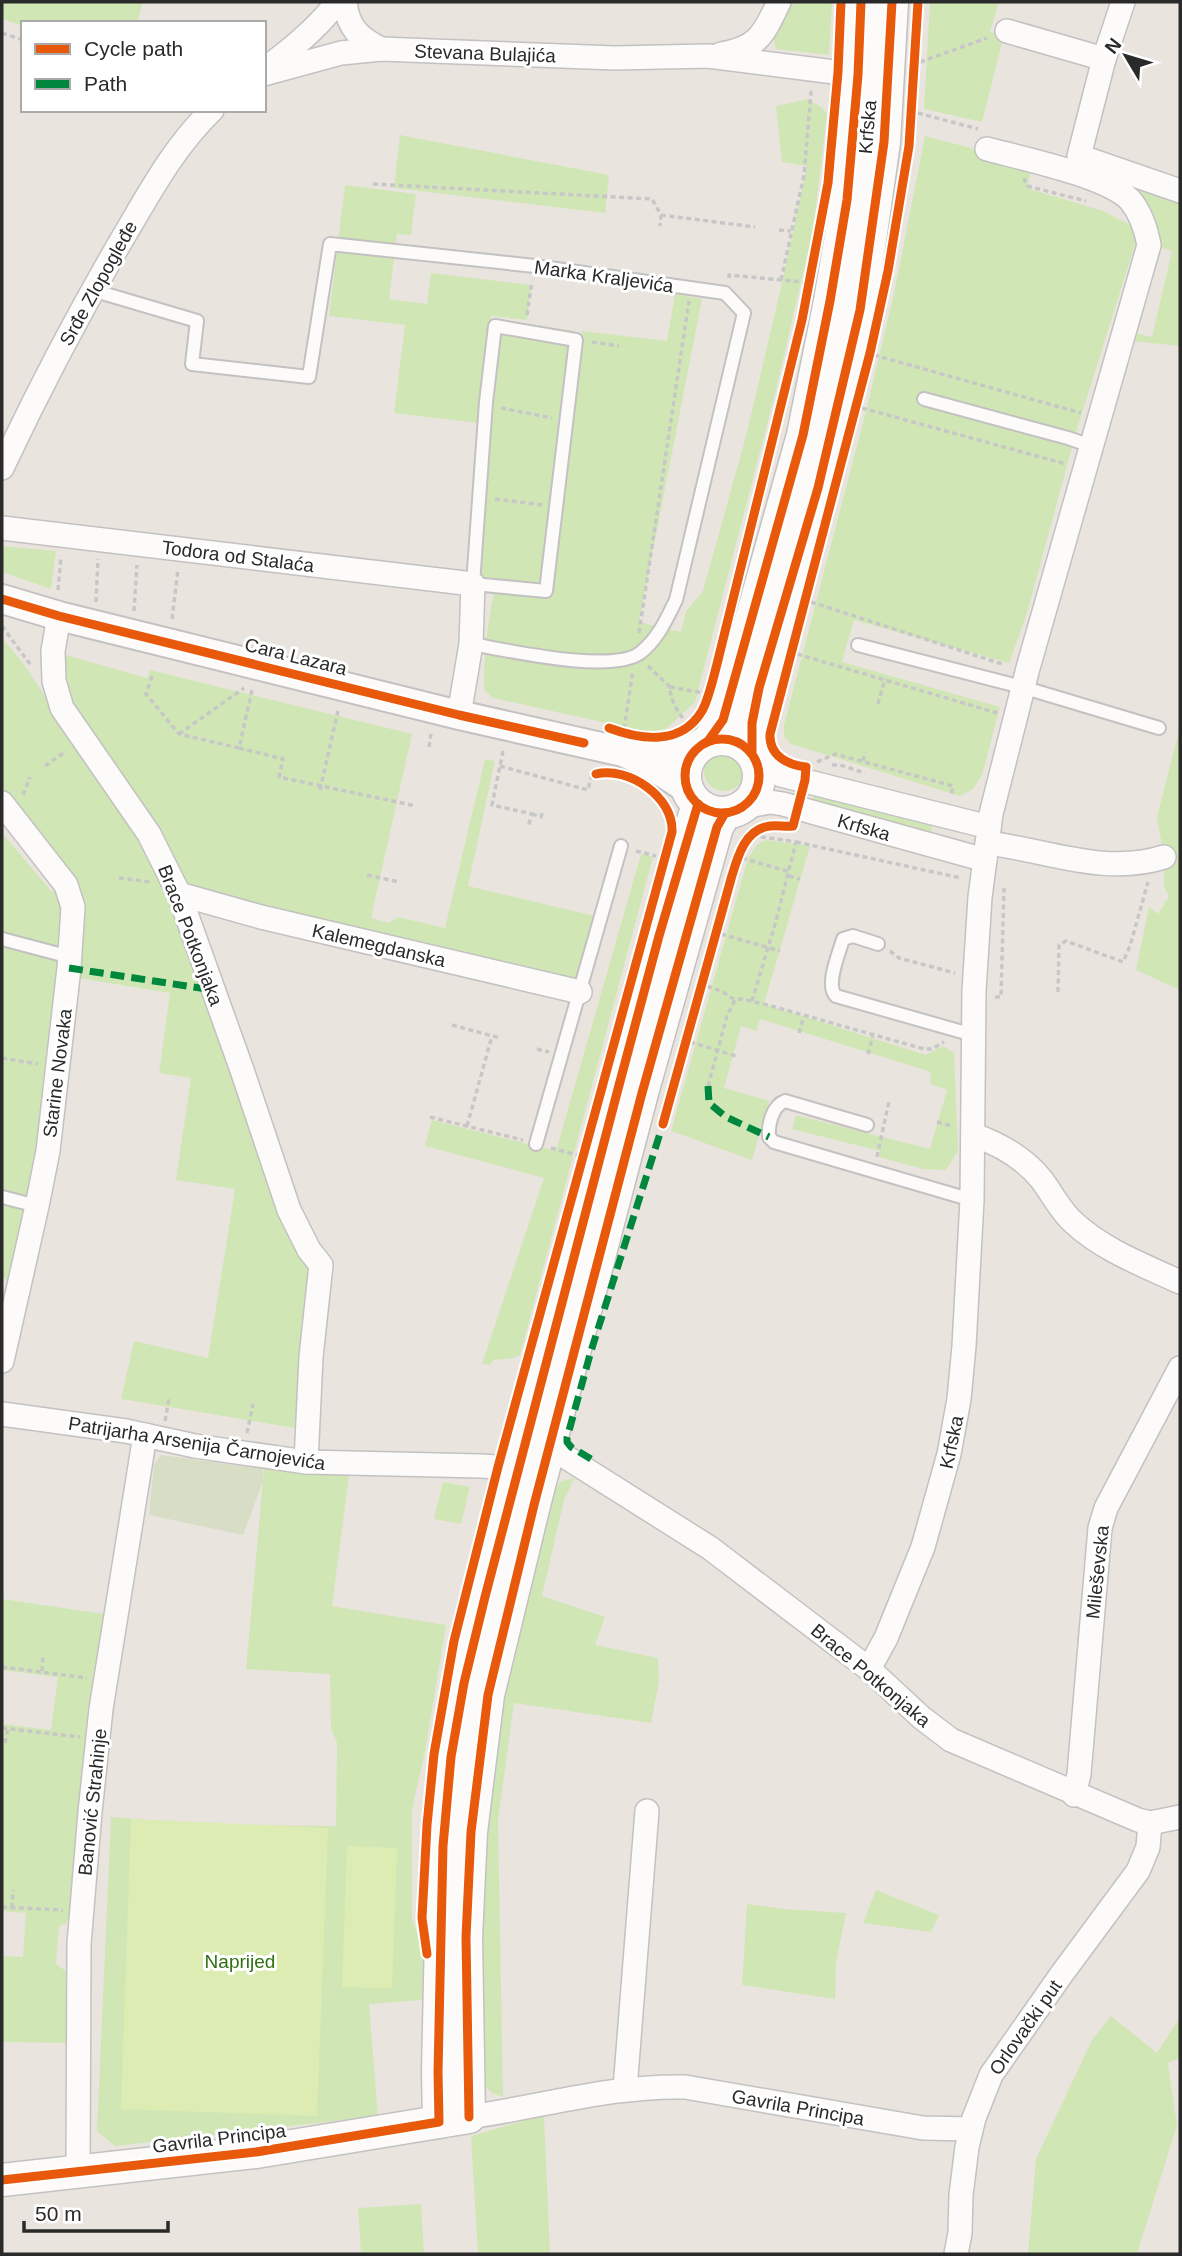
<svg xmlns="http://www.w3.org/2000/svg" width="1182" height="2256" font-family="Helvetica,sans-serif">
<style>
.green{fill:#d0e7b5}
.cemetery{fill:#d8dec6}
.pitch{fill:#ddecb2}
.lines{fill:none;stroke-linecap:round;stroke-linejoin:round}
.service-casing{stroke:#c3c1c1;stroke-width:16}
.minor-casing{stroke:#c3c1c1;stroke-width:26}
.tertiary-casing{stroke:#c3c1c1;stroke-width:32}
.secondary-casing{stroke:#c3c1c1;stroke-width:35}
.path{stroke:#c8c7c7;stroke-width:3.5;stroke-dasharray:5 3.5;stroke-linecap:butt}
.service{stroke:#fcfbfa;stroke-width:12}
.minor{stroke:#fcfbfa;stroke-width:23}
.tertiary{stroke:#fcfbfa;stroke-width:28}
.secondary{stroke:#fcfbfa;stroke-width:32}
.quiet{stroke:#00873e;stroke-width:7;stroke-dasharray:14 7;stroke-linecap:butt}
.cycleway-casing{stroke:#fff;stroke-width:13}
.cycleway{stroke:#e8590c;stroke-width:9}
.labels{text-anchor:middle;stroke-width:6;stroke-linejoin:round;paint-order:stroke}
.street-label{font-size:19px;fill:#2a2a2a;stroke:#fff}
.park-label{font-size:19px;fill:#316f13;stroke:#fff}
</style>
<rect width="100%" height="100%" fill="#eae4df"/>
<g class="green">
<polygon points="2,2 143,2 137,23 23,23 23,26 2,19"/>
<polygon points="784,2 832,2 829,55 776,49 772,31"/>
<polygon points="930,2 999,2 990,32 1004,35 982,122 924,109"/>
<path d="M808 99 821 107 827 114 813 231 776 390 695 702 666 729 647 732 493 698 486 692 484 687C484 653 487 622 495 589L550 593 582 331 667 341 675 294 702 299 639 622 681 632 686 611 703 591 746 436 782 283 807 166 782 162 776 106Z"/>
<polygon points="400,135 609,175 605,213 394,188"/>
<polygon points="925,136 1032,164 1027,188 1103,211 1134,227 1136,241 1077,429 1027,613 1009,663 854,620 842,662 1000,707 982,775 973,789 960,796 791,744 784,736 784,725 866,411 895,289"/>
<polygon points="345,185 416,194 411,235 397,234 389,299 427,304 431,273 531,285 527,320 491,316 478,423 394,413 405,325 329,316"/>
<polygon points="1134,185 1180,201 1180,346 1132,341 1134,333 1152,337 1172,251 1155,246 1155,217"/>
<polygon points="498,319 575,331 544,587 476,581 488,409"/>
<polygon points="2,546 56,551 51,589 2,572"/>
<polygon points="2,638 23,663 55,711 144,835 316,1269 301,1429 121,1399 134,1341 208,1358 235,1189 176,1180 191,1078 159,1073 170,993 72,977 77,913 2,797"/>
<polygon points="62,654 147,678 150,670 412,734 371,918 388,923 398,917 445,928 485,759 495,761 468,886 595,916 575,983 181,891 65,707"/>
<polygon points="1180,727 1180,990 1136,970 1149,907 1158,914 1169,896 1164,887 1164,858 1157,817"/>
<circle cx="724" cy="771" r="20"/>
<polygon points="814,796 932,825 931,835 813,803"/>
<polygon points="2,833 52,892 62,884 67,961 16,1282 2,1278"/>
<polygon points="766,840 810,846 764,1004 926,1055 943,1046 954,1053 958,1151 946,1170 923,1169 879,1157 880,1151 792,1129 796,1115 930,1149 947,1090 930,1084 931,1072 760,1019 756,1031 741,1026 724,1088 769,1101 752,1160 671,1131 748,858 757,845"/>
<polygon points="641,854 653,857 520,1355 514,1358 494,1360 489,1365 482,1364 544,1178 425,1146 432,1120 556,1151"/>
<polygon points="264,1469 349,1476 332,1606 446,1625 425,1751 412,1810 412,1918 424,1954 422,2000 369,2004 378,2116 115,2146 97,2131 111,1817 211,1825 336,1826 337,1743 331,1729 330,1674 246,1669"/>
<polygon points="572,1478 574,1479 564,1500 542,1596 605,1617 595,1645 658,1658 659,1681 651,1723 514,1703 498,1820 503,2097 492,2093 482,2083 478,1930 485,1806 504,1675 553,1494 560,1482"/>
<polygon points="443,1482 470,1487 461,1524 434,1519"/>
<polygon points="2,1599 104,1614 80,1789 69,1918 65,1924 59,1926 56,1964 67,1972 67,2043 2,2042 2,1956 23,1957 26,1913 2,1911 2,1724 51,1730 58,1677 2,1670"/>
<polygon points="876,1890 939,1915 931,1932 863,1923"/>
<polygon points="747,1904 785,1909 846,1913 836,1963 835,1999 742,1985"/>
<polygon points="1111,2016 1157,2053 1180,2017 1180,2058 1168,2063 1177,2125 1137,2254 1028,2254 1036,2159 1092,2040"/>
<polygon points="544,2115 550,2254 478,2254 471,2136"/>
<polygon points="421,2204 424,2254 361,2254 358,2208"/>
</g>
<polygon class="cemetery" points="161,1455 263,1469 263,1481 243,1535 149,1515 154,1465"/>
<g class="pitch">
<polygon points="131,1819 328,1828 317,2116 121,2109"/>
<polygon points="347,1846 397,1848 392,1988 342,1987"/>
</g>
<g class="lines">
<g class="service-casing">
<g id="service">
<path d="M92 290 197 321 192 364 309 377 330 244 535 266 725 293 744 313 676 600C666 620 658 639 640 653 611 674 507 650 471 644"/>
<polygon points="495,326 576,340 546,591 473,584 486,402"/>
<polyline points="924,399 1068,438 1091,446"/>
<polyline points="858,645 1022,687 1159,728"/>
<polyline points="2,939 70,957"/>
<path d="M878 944 853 936 843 939C839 954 825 985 836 996L973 1035"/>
<path d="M867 1125 785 1101C772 1106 768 1125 769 1137L774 1142 972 1200"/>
<polyline points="536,1144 621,846"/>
<polyline points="2,1197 37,1206"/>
</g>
</g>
<g class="minor-casing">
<g id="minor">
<path d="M345 2C348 28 359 38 381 49"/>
<polyline points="1123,2 1104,59 1079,156 1180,191"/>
<polyline points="1007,31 1104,59"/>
<path d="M721 54C759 48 764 33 779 2"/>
<path d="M266 68C292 49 318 28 337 2"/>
<polyline points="264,74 341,53 381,49 615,58 708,56 858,75"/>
<path d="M2 468C38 391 78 315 121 241 149 194 172 149 212 110"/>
<polyline points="2,528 473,584 471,644 459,715"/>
<polyline points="59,616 53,651 54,681 62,708 149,834 179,894 242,1070 289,1210 309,1250 321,1265 311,1357 306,1462"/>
<polyline points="756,761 781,775 989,827"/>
<polyline points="2,803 66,885 73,907 69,968 48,1151 37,1206 2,1361"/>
<polyline points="742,807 770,802 783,804 985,860"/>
<path d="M987 843C1047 850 1104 876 1164 857"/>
<polyline points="179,894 261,917 580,992"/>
<path d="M974 1135C999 1144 1024 1158 1041 1179 1052 1193 1059 1209 1073 1222 1103 1250 1143 1265 1180 1282"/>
<polyline points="2,1414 126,1431 195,1446 306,1462 481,1466 498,1467 517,1473"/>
<polyline points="550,1447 710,1548 869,1669 922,1718 951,1740 1138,1820 1150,1823 1180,1817"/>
<path d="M869 1669 886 1638 923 1547 949 1454 959 1399 964 1346 972 1200 974 991 980 897 991 814 1028 668 1149 245C1146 229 1141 213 1130 200 1107 176 1021 158 987 149"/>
<polyline points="1074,1795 1079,1774 1100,1528 1106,1508 1180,1368"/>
<polyline points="625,2089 647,1811"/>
<path d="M469 2117C541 2107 612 2085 685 2087L923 2128 971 2129"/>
<polyline points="78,2173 79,1944 90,1812 101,1709 145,1435"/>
<polyline points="956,2254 960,2233 961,2195 967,2147 974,2118 991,2075 1061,1975 1138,1871 1148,1847 1150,1823"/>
</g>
</g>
<g class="tertiary-casing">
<g id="tertiary">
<polyline points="2,599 59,616 459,715 623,752 649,764 688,789"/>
<polyline points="627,752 676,751 701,745"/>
</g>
</g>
<g class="secondary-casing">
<g id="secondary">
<circle cx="722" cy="776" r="37"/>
<polyline points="708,741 723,720 803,435 830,301 847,200 858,75 861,2"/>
<polyline points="752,752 752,723 759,688 818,488 860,310 884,142 892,2"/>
<polyline points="439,2122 438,2072 443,1846 451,1757 464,1683 485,1597 618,1089 659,936 698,804"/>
<polyline points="2,2180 256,2152 469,2117 466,1937 471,1832 488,1695 534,1505 642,1093 717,827 725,813"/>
</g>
</g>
<g class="path">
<polyline points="2,33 23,40"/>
<polyline points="920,62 987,38"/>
<polyline points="918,113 978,129"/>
<polyline points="1024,178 1027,186 1086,201"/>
<polyline points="373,184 652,199 661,215 660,226"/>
<polyline points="661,215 755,227"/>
<polyline points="779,230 791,231"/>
<polyline points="729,278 729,275 803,282"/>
<polyline points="781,280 804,175 811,92 808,89"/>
<polyline points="527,315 532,281"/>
<polyline points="592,342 619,346"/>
<polyline points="874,355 1081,413"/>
<polyline points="501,408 552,418"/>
<polyline points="862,408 1066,464"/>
<polyline points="495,499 543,505"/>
<polyline points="58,590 61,556"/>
<polyline points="96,602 98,559"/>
<polyline points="811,602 1002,664"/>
<polyline points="134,611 137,565"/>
<polyline points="172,619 178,569"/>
<polyline points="2,626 32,667"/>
<polyline points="639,633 689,301"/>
<polyline points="797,654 997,713"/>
<path d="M648 666 670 687C670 701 679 713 687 724"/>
<polyline points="152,676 146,694 179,734 239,748"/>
<polyline points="670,687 704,693"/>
<polyline points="252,690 239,748 283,759 279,777 416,806"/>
<polyline points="878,704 885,679"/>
<polyline points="624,729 633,671"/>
<polyline points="179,734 244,688"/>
<polyline points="429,747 431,734"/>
<polyline points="503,751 492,805 532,814 528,827"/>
<polyline points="863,761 865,752"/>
<polyline points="817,762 835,754 953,786 951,796"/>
<polyline points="832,765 840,765 865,773"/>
<polyline points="45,766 66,751"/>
<polyline points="500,766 588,790 592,773"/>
<polyline points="320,790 338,711"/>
<polyline points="23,795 30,777"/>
<polyline points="532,814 541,817 542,813"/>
<polyline points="796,842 961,878"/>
<polyline points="636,851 656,856"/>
<polyline points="742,858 790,872"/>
<polyline points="367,875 399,882"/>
<polyline points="789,876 800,879"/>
<polyline points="119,878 151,882"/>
<polyline points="721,934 780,951"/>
<polyline points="890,951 899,958 955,973"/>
<polyline points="707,986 723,992 735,1000"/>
<polyline points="1058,992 1059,945 1066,941 1123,962 1130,946 1148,882"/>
<polyline points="995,997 1001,997 1004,888"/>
<polyline points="752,1001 776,921 796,842 756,836"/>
<polyline points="452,1025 500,1038"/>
<polyline points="799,1033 804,1016"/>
<polyline points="690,1042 736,1056"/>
<polyline points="537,1049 549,1052"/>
<polyline points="868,1054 873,1036"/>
<polyline points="2,1058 38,1064"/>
<polyline points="708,1086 727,1016 735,1000 742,999 768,1005 924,1049 932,1049 944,1042"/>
<polyline points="430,1117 523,1140"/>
<polyline points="937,1122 952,1126"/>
<polyline points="467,1126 492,1036"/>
<polyline points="551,1148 577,1155"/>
<polyline points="877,1157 889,1101"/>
<polyline points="165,1421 169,1399"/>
<polyline points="247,1433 253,1404"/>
<polyline points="2,1667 87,1678"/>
<polyline points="42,1671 43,1656"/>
<polyline points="2,1728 80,1737"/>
<polyline points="5,1743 8,1729"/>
<polyline points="2,1907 63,1910"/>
<polyline points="12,1908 13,1890"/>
</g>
<use href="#service" class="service"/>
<use href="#minor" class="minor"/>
<use href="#tertiary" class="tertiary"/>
<use href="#secondary" class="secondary"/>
<g class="quiet">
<polyline points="69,968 213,990"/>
<polyline points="708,1086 709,1103 726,1117 769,1137"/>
<polyline points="591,1459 571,1447 567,1442 567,1438 591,1351 663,1124"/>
</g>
<g class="cycleway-casing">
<g id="cycleway">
<polyline points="2,599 59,616 459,715 584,743"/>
<path d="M609 728C641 740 681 746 702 711 709 698 713 679 717 664L802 320 828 183 838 72 841 2"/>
<circle cx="722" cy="776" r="37"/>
<polyline points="708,741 723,720 803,435 830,301 847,200 858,75 861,2"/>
<polyline points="752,752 752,723 759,688 818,488 860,310 884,142 892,2"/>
<path d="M663 1124 731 879C737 859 744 829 770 826 778 825 785 827 793 826L805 780 806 767C788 765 769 756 770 734L870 353 888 271 909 146 918 2"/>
<path d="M427 1954 422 1918 427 1825 434 1754 454 1641 498 1467 672 832C674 797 628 766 596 774"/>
<polyline points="469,2117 466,1937 471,1832 488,1695 534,1505 642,1093 717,827 725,813"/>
<polyline points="2,2180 256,2152 439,2122 438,2072 443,1846 451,1757 464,1683 485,1597 618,1089 659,936 698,804"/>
</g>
</g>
<use href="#cycleway" class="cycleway"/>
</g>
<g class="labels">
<g class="street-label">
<text transform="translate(485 53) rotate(2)" y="7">Stevana Bulajića</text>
<text transform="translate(867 127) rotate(-85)" y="7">Krfska</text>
<text transform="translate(604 276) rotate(8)" y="7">Marka Kraljevića</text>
<text transform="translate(98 283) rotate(-61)" y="7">Srđe Zlopogleđe</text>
<text transform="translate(238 556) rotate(7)" y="7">Todora od Stalaća</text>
<text transform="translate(296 656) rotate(14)" y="7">Cara Lazara</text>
<text transform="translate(864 827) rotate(16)" y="7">Krfska</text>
<text transform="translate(191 935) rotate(69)" y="7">Brace Potkonjaka</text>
<text transform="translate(379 945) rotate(13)" y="7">Kalemegdanska</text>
<text transform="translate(57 1073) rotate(-83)" y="7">Starine Novaka</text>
<text transform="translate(951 1442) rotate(-78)" y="7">Krfska</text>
<text transform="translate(197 1443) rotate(9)" y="7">Patrijarha Arsenija Čarnojevića</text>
<text transform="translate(1097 1572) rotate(-84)" y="7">Mileševska</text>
<text transform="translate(871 1675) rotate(40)" y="7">Brace Potkonjaka</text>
<text transform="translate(92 1802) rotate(-84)" y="7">Banović Strahinje</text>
<text transform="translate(1025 2027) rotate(-55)" y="7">Orlovački put</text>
<text transform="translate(798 2107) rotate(10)" y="7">Gavrila Principa</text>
<text transform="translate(219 2138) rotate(-7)" y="7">Gavrila Principa</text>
</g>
<g class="park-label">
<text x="240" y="1968">Naprijed</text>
</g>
</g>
<rect width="1182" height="2256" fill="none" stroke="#2a2a2a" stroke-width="7"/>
<rect x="21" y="21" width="245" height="91" fill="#ffffff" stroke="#aaaaaa" stroke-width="2"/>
<rect x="35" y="44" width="35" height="10" fill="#e8590c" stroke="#aaaaaa" stroke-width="2"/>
<text x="84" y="56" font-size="21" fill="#2a2a2a">Cycle path</text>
<rect x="35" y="79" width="35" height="10" fill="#00873e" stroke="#aaaaaa" stroke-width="2"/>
<text x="84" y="91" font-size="21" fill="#2a2a2a">Path</text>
<g transform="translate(1126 56) rotate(308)" stroke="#ffffff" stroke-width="5" paint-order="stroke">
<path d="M0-5L12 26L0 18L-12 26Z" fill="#2a2a2a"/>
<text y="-10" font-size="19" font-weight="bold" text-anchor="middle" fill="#2a2a2a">N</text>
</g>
<path d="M24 2221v10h144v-10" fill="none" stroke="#2a2a2a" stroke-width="3.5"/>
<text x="35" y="2221" font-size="21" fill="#2a2a2a" stroke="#ffffff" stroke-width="5" paint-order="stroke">50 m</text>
</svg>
